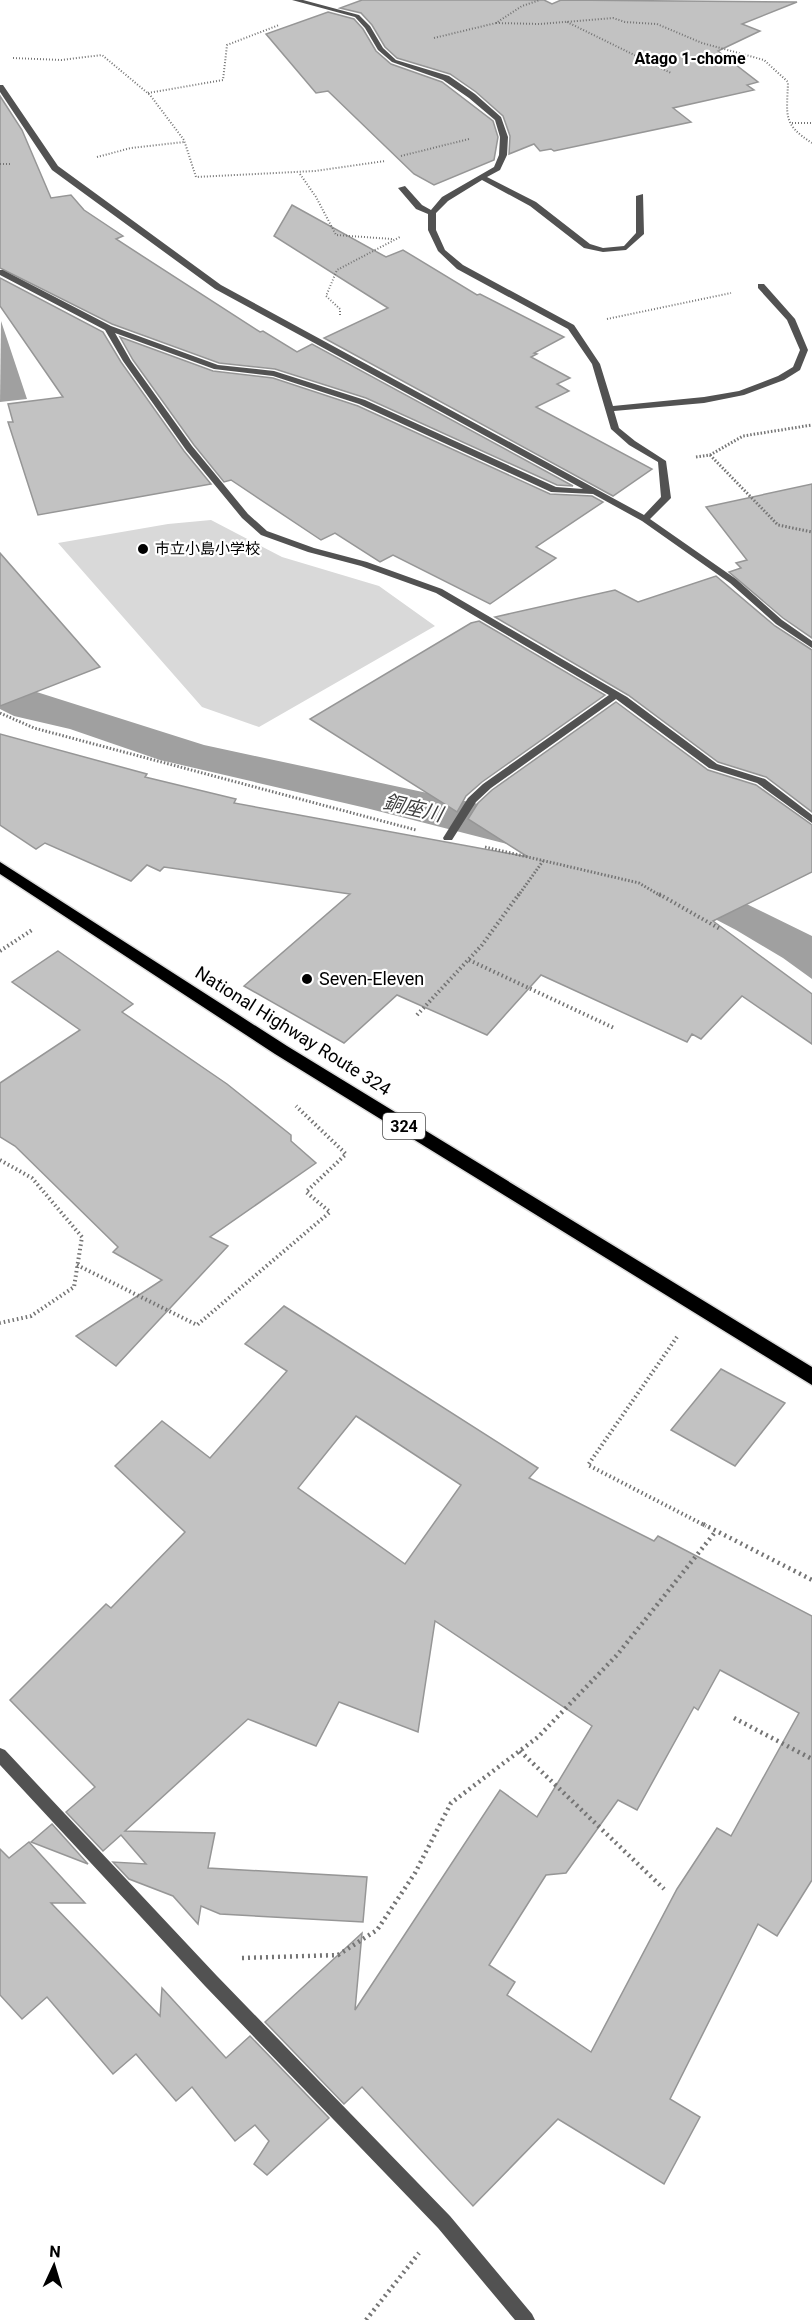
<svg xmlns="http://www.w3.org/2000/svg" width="812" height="2320" font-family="Roboto,'Noto Sans JP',sans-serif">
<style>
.green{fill:#d9d9d9}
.water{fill:#a0a0a0}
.building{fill:#c2c2c2;stroke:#969696;stroke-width:1.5;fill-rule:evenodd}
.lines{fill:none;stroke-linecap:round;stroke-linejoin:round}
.highway-casing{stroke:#dbdbdb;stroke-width:3}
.path-far3{stroke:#747474;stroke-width:2;stroke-dasharray:1 2;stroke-linecap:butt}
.path-far2{stroke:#747474;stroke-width:3;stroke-dasharray:1.5 2;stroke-linecap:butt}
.path-far1{stroke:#747474;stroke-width:4;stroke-dasharray:1.5 3;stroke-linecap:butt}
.path{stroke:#747474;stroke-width:4.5;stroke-dasharray:2 4;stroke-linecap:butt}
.street{fill:#525252;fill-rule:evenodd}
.highway{fill:#000;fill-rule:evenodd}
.poi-dot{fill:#000;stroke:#fff;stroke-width:2}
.labels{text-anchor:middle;stroke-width:4.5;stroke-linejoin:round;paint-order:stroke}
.far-poi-label{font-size:15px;fill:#000;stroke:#fff;text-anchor:start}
.far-neighbourhood-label{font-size:16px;font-weight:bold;fill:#000;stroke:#fff}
.shield{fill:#fff;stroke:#4c4c4c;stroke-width:1.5}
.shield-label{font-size:16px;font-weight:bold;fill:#000}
.poi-label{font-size:18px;fill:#000;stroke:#fff;text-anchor:start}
.street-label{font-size:18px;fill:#000;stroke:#fff}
.water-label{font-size:20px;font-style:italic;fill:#414141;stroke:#fff}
</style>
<rect width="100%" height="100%" fill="#fff"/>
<polygon class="green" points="211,520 282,557 379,586 435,626 259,727 202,707 58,543 168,524"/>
<g class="water">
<polygon points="1,321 27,399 0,402"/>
<polygon points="0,668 24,688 204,745 591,828 812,936 812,979 783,958 736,930 633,876 366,808 160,760 70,729 14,716 0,709"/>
</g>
<g class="building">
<polygon points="362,0 544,0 552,4 561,0 797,2 742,24 760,31 718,51 758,82 747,85 754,90 673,108 691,122 554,151 551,149 540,151 534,144 509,154 510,136 503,116 476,92 450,74 397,58 385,47 372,25 361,13 340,8"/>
<polygon points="328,12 354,19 363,29 376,51 391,64 442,82 493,121 498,137 494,160 434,185 414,174 328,91 316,93 266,34"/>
<polygon points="0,96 22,130 51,198 71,195 84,210 123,236 116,239 260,332 263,331 297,352 312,344 573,486 557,485 366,398 275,369 219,363 112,324 0,268"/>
<polygon points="292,205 386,257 403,250 477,295 480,294 564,337 534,353 537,354 531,357 570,378 557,384 569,391 536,407 652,469 613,496 324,338 388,308 274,236"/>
<polygon points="0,278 103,332 121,362 184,451 211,484 38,515 8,422 13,422 8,404 63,397 0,306"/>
<polygon points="120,337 213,371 273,378 358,406 550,494 592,496 603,502 536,547 556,558 490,604 393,555 380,562 335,533 321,540 231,480 224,482 194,445 133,360"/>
<polygon points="812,484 812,638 783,618 729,572 741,568 736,563 747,560 706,507"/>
<polygon points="0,553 100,667 0,706"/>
<polygon points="716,576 775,626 812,650 812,812 766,777 718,762 628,695 495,617 615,590 638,602"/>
<polygon points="479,621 605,695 482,782 466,796 457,812 310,719 471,623"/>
<polygon points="616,702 708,770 756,785 812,825 812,872 713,921 812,994 812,1044 742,996 701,1039 692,1034 687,1042 541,975 487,1035 397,995 344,1043 244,986 350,894 164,867 160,871 147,865 131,881 45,843 36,849 0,825 0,734 147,774 145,777 236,799 234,803 528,857 468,819 478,803 492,790"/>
<polygon points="58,951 133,1004 122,1012 227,1084 291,1135 291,1141 316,1163 210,1237 228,1246 116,1366 76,1336 162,1280 113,1252 118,1247 15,1146 0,1137 0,1083 80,1030 12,982"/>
<path d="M284 1306 538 1468 529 1478 654 1541 658 1536 812 1616V1880L777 1936 758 1924 670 2099 700 2117 664 2184 558 2119 473 2206 362 2087 344 2104 265 2022 362 1933 355 2010 500 1790 537 1817 592 1726 435 1621 418 1732 339 1702 316 1746 248 1719 125 1831 215 1833 208 1868 367 1877 363 1922 220 1914 201 1906 198 1924 173 1896 129 1879 113 1862 146 1864 121 1835 103 1851 66 1812 95 1787 10 1700 106 1604 111 1608 185 1532 115 1466 162 1421 210 1458 287 1371 245 1344ZM356 1416 461 1485 405 1564 298 1488ZM720 1670 799 1713 731 1836 717 1828 677 1889 591 2052 507 1995 515 1982 489 1965 546 1875 566 1873 618 1800 637 1810 694 1707 698 1710Z"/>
<polygon points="721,1369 785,1403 735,1466 671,1430"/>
<polygon points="52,1824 88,1864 31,1842"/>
<polygon points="29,1842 85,1903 51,1903 160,2016 162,1988 226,2058 250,2036 329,2118 267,2175 254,2164 269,2141 255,2125 235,2141 192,2087 176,2101 136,2054 113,2074 47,1997 22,2019 0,1995 0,1849 9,1858"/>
</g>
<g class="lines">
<g class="highway-casing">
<polygon id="highway" points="0,862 287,1046 812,1367 812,1385 275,1054 0,874"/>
</g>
<g class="path-far3">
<polyline points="567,22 671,73"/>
<path d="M496 23 540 24 613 18 625 22 657 24 702 43 764 60 788 82C787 115 782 124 812 143"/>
<polyline points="434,38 496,23 522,6 540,0"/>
<polyline points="13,58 61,60 102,55 150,95 184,140 196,177 315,171 385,161"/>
<polyline points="148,93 223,80 227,45 279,25"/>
<polyline points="792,123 812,123"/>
<polyline points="401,156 469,139"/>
<polyline points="97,157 131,148 184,142"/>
<polyline points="0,164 11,164"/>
<polyline points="300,174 316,197 336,235 392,239"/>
<polyline points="340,315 340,309 326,296 337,270 400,237"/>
<polyline points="607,319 731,293"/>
</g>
<g class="path-far2">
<polyline points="710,455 778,525 812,532"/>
<polyline points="696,457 710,455 743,436 812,425"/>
<polyline points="0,713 34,728 416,830"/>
<polyline points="485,847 639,883 661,896"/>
<polyline points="518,896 543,861"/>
</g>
<g class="path-far1">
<polyline points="659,894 720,929"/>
<polyline points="0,951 32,930"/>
<polyline points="469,960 614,1028"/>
<polyline points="417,1015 482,945 519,894"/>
<polyline points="0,1160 32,1178 82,1237 74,1287 31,1316 0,1323"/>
<polyline points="77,1265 197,1325 330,1212 306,1192 346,1154 296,1106"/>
<polyline points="677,1337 588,1465 706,1526"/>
</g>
<g class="path">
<polyline points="703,1524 812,1580"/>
<polyline points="734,1718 812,1759"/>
<polyline points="520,1751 664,1889"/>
<polyline points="242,1958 338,1955 377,1930 415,1873 451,1803 538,1737 617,1655 716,1531"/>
<polyline points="366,2320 419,2253"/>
</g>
<g class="street">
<polygon points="292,0 303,0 359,15 370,26 383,48 396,60 449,76 475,94 501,117 508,137 507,155 500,170 487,177 536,202 590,244 603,248 624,246 636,233 636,196 643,194 644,234 626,250 603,252 584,248 530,206 482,180 448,201 436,213 436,230 445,250 463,265 574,325 600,364 613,406 704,397 739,391 778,376 793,367 800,350 787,320 758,288 758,284 764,284 795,319 808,350 800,370 784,380 744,395 704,403 614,411 619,428 635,441 666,461 671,498 650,519 736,579 782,620 812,641 812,648 776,624 730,583 642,521 593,494 551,492 359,404 273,376 214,369 115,333 131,361 192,446 248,514 267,531 314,548 367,562 442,589 627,697 717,764 765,779 812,815 812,823 757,783 709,768 616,699 491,788 476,802 452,840 444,840 443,838 468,798 483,784 609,695 436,593 361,566 308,552 261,535 242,518 186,450 123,361 105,330 0,275 0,270 3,270 111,326 218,365 274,371 365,400 556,487 583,489 215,289 52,170 0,92 0,85 3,85 58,166 221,285 644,515 661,497 658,462 629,445 611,429 592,364 568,329 457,269 438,251 428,230 428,214 416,209 398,188 405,186 422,205 431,210 442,197 494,167 499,155 500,137 495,120 469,98 443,80 392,62 378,50 365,28 355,17"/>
<polygon points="0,1748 5,1750 217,1976 450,2216 532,2314 535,2320 515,2320 438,2228 205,1986 0,1765"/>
</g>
<use href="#highway" class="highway"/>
</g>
<g class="poi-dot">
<circle cx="143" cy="549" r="6"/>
<circle cx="307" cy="979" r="6"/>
</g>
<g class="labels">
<g class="far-poi-label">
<text x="155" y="554">市立小島小学校</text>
</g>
<g class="far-neighbourhood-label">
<text x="690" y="64">Atago 1-chome</text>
</g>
<rect class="shield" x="383" y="1113" width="42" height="26" rx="4.5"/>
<g class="shield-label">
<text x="404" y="1132">324</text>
</g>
<g class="poi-label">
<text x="319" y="985">Seven-Eleven</text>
</g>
<g class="street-label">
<text transform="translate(293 1031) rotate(32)" y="6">National Highway Route 324</text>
</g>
<g class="water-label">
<text transform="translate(413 808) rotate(13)" y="7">銅座川</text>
</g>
</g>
<g transform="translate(54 2266) rotate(4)" stroke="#ffffff" stroke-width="4.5" paint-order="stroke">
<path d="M0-4.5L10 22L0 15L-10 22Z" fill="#000000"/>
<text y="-9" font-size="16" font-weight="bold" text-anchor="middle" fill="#000000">N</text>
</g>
</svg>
